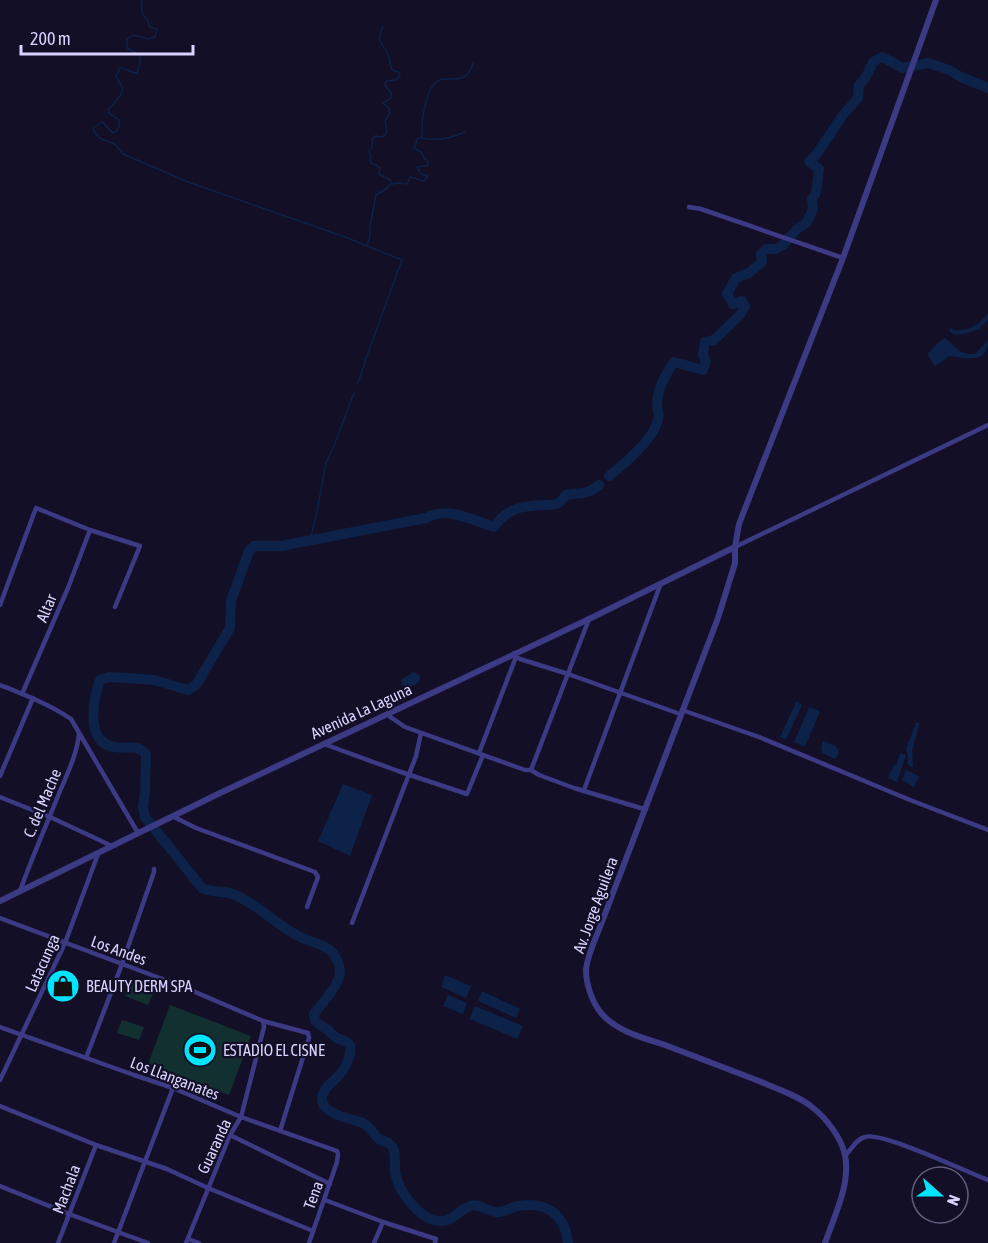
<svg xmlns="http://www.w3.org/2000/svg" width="988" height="1243" font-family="'Asap Condensed',sans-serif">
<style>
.green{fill:#12302f}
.water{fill:#0c2248}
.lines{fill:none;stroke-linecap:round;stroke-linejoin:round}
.stream{stroke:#0c2248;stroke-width:1.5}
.river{stroke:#0c2248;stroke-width:10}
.minor{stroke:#3d3a85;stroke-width:4.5}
.tertiary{stroke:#3d3a85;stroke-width:6}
.labels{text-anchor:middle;stroke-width:4.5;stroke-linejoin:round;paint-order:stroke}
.street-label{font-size:16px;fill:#d9d4ff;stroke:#130f26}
.poi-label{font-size:16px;fill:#d9d4ff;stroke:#130f26;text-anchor:start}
</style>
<rect width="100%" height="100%" fill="#130f26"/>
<g class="green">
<polygon points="132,981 155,990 148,1005 125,996"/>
<polygon points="170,1005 251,1036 229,1095 148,1064"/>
<polygon points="122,1020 144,1027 139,1040 117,1033"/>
</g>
<g class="water">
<path d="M988 313V320L983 325 980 326V329C970 332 961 337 951 333L949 329 951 328 953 330C968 332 979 325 988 313Z"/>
<path d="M945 338C956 346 958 355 975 354L988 340C988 365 965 358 949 356L935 366 929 357 928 354 934 346Z"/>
<path d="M413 672 420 675C422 685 409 689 401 685L402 679Z"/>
<polygon points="796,702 802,705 786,740 780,737"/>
<polygon points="809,707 820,711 805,747 794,742"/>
<polygon points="916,723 919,723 919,725 912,750 913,766 911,767 907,764 908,755 906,749"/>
<polygon points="823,741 834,745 839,750 838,755 835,759 822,753 821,748"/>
<polygon points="900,753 906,755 897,782 888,778 894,765 896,766"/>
<polygon points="906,770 919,776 914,787 902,780"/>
<polygon points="343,784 372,795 350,856 318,841"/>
<polygon points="445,975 471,986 466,998 441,987"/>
<polygon points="482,991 520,1009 516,1018 478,1001"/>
<polygon points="448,995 467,1003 463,1014 443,1006"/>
<polygon points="475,1006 523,1026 517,1039 470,1019"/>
</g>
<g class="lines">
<g class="stream">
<path d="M142 0C141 9 141 15 148 20 148 27 151 28 157 29L155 37 149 39 133 35 127 39V48L140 55V63L137 73C131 73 126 68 120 68L116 76 123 89 120 96 108 110 109 113 119 120C120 126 119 130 114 133 109 131 107 125 102 122L93 128C98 143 106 138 116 145 117 146 122 153 123 154L188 182 345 237 402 260 368 353 358 383"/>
<path d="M422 138C436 141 452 138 465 132"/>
<path d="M392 184 399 183 407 184 410 177C415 177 419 180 424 181L428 176 421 174 417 167 426 166 428 165V161L424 158 422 153 414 148 418 138H421C423 133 422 129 422 124 423 114 427 91 435 83 446 72 465 90 473 63"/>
<path d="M367 245 370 236V226L376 195 386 189 391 184 390 180 379 174 380 168 376 165 372 164 370 161 371 157 369 150 372 148V140L375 136 381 137 384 136 387 132 385 121 390 113 389 108 383 103 391 98V93L385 85 386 81 396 80 400 75 399 72 392 70C390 65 390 60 388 55 382 39 375 46 383 26"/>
<polyline points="310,540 317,512 326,463 335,443 354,393"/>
</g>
<g class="river">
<path d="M609 476C624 464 655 438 658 419 660 414 657 410 657 405 657 390 665 375 674 362L703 370 706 362 703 355 705 342 714 340 740 315 745 306 742 301 733 304 727 294 736 278 749 273 762 262 761 254 766 249H776L783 245 796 230 807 222 813 209 812 199 816 193 819 169 809 161 816 155 843 115 858 98 859 85 866 77 873 62 882 57 903 68 928 63 949 70 961 77 988 88"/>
<path d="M568 1243C565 1214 546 1201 518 1206 511 1207 504 1213 496 1212 487 1211 480 1203 470 1206 456 1211 453 1225 433 1220 418 1216 399 1191 396 1176 393 1167 398 1153 391 1145 388 1142 383 1141 379 1139 373 1134 371 1127 363 1123 352 1119 322 1114 322 1099 322 1088 334 1082 340 1074 345 1069 348 1061 350 1054 350 1052 351 1047 350 1045 347 1040 338 1040 334 1036 331 1034 330 1032 328 1030 321 1025 314 1024 314 1014 322 1003 340 985 340 971 340 966 336 957 333 953 325 944 310 942 300 937 276 925 258 904 233 894 222 890 212 893 202 888L145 817 143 807 145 792 146 754C134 742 127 750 114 747 85 742 93 700 100 680L109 677 142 679 154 680 188 690 196 685 230 628 231 601 249 551 254 546H281L426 518C448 506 472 520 494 527 508 507 523 506 545 505 550 505 556 505 560 502 563 500 564 498 566 495 582 492 585 496 599 485"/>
</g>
<g class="minor">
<polyline points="689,207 701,209 843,258"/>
<polyline points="735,547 988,425"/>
<polyline points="0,605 36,508 90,530 140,546 115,607"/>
<polyline points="514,653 516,657 520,659 568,674 680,714"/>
<path d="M0 685C25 695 49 704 71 719L138 833"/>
<polyline points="22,694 68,588 90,530"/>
<polyline points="682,710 759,737 910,800 988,830"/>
<polyline points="386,714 405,727 525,770 531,770 539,775 574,788 644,809"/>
<polyline points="324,744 398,771 467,794 483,755"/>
<polyline points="479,753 516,657"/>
<polyline points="531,770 589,619"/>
<polyline points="0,776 33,698"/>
<polyline points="584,790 661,583"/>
<polyline points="0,797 50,817 112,846"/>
<polyline points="172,816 196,828 315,872 318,877 307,907"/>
<path d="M20 891C32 857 47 824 60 791 68 772 77 754 79 734"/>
<polyline points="0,918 181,986 263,1021 308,1033 309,1038 280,1131"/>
<polyline points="352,923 416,756 421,733"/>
<polyline points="0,1027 134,1075 173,1088 241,1117 337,1151 338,1154 337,1162 309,1243"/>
<polyline points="86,1058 122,964 154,872 154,869"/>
<polyline points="0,1080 65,943 98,854"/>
<polyline points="0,1106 96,1145 167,1169 208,1188 313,1231"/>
<polyline points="230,1135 330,1184"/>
<path d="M845 1156C851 1150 856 1139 865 1137 881 1131 967 1172 988 1180"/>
<polyline points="0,1186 69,1214 148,1243"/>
<polyline points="325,1200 383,1222 436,1239 435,1243"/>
<polyline points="188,1239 199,1243"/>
<polyline points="58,1243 96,1145"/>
<polyline points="114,1243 173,1088"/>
<polyline points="186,1243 230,1135 241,1117 264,1027 263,1021"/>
<polyline points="374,1243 383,1222"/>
</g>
<g class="tertiary">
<polyline points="0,901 218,794 589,619 735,547"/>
<path d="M825 1243C834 1217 851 1183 845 1155 841 1137 826 1118 812 1107 797 1095 777 1089 759 1081 728 1069 697 1057 665 1045 643 1038 616 1031 601 1013 592 1002 586 984 586 970 587 956 595 940 600 927L718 618 735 563V547L739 524 843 258 936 0"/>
</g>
</g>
<defs>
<g id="shop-disc" transform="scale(1.725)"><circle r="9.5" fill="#00e5ff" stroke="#130f26"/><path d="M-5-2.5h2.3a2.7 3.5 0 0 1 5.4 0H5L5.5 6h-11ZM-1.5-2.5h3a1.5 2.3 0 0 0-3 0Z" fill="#111"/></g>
<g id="stadium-disc" transform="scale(1.725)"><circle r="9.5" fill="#00e5ff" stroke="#130f26"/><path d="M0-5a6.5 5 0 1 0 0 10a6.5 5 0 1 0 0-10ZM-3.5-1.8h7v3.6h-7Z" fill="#111"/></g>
</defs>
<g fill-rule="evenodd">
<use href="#shop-disc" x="63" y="986"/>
<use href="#stadium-disc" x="200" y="1050"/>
</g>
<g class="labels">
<g class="street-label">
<text transform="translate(46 608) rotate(-67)" y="6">Altar</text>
<text transform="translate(361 711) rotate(-25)" y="6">Avenida La Laguna</text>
<text transform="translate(42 803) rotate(-67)" y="6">C. del Mache</text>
<text transform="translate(595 905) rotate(-70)" y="6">Av. Jorge Aguilera</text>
<text transform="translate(119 950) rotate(20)" y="6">Los Andes</text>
<text transform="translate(42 963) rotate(-66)" y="6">Latacunga</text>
<text transform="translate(175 1078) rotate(21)" y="6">Los Llanganates</text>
<text transform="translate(214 1146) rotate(-65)" y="6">Guaranda</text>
<text transform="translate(66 1189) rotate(-69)" y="6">Machala</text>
<text transform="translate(313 1195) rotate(-70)" y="6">Tena</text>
</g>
<g class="poi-label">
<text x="86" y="992">BEAUTY DERM SPA</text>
<text x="223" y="1056">ESTADIO EL CISNE</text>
</g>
</g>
<g transform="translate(940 1195) rotate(111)"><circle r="28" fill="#130f26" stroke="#625e7d" stroke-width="1.5"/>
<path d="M0-4.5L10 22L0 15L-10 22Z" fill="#00e5ff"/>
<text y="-9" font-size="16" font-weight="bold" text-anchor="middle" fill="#d9d4ff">N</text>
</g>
<path d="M21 45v9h172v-9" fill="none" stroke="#d9d4ff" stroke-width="3"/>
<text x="30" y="45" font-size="18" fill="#d9d4ff" stroke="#130f26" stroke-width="4.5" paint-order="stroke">200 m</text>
</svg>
